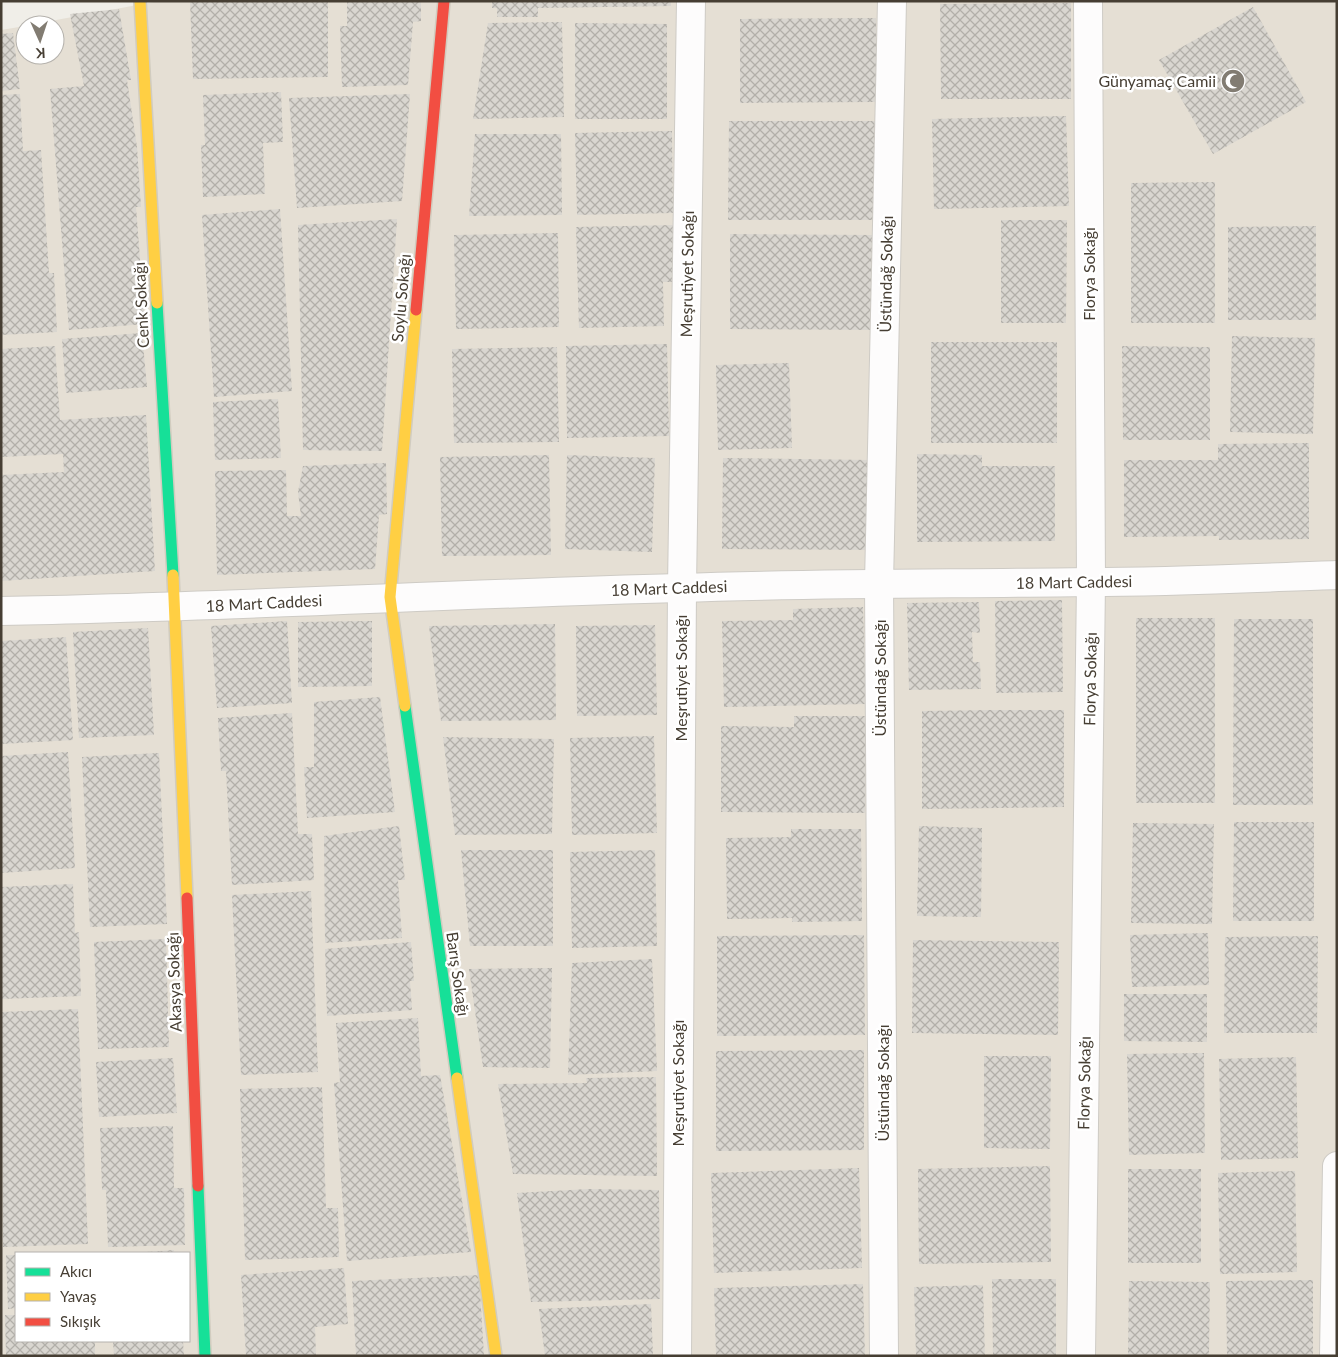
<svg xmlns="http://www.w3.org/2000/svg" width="1338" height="1357" font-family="Lato,sans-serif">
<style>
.residential{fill:#e5dfd4;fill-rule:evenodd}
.building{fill:url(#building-cross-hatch)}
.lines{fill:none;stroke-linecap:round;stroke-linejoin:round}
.street-casing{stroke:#cecbc5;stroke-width:30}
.fast-casing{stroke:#d1ccbf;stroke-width:14}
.slow-casing{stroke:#d1ccbf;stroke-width:14}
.jam-casing{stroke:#d1ccbf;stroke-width:14}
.street{stroke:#fdfcfc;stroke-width:28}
.fast{stroke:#16e098;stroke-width:11}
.slow{stroke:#ffcf43;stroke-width:11}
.jam{stroke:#f24e42;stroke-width:11}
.labels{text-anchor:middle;stroke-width:5;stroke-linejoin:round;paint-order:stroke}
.poi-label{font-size:16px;fill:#463e33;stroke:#fff;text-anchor:end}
.street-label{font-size:16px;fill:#463e33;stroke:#fff}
</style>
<defs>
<pattern id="building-cross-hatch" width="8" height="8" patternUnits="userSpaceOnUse" patternTransform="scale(1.25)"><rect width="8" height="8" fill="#d9d6d0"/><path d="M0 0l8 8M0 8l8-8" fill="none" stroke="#b2afa9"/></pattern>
</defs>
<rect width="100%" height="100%" fill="#f0eee8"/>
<path class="residential" d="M159 1H1337V1356H1V30L25 26V55H55V25H29ZM16 1253H189V1341H16Z"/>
<g class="building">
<polygon points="190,1 328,1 328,77 193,79"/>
<polygon points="347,1 421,1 421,21 413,22 408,85 342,87 340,26 347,26"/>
<polygon points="492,1 671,1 671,6 538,8 538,17 497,17 497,8 492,8"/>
<polygon points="1071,3 1071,99 941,99 940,4"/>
<polygon points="1253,7 1306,102 1213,154 1159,60"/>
<polygon points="119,9 131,80 127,80 137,147 141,207 136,207 145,324 69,330 50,89 84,86 70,14"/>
<polygon points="876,18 876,102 740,103 740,19"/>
<polygon points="562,22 564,117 473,119 488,23"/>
<polygon points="575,23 667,24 667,119 575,119"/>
<polygon points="13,33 20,89 1,91 1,34"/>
<polygon points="281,92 283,142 263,143 265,194 203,197 201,145 205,145 203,95"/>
<polygon points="20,94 23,151 41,150 49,273 54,273 57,332 1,335 1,95"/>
<polygon points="410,94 402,201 297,208 289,98"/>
<polygon points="1066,116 1069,206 934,209 932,119"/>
<polygon points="729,121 877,121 876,220 728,220"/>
<polygon points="672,131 673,213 577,215 575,133"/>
<polygon points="475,134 561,134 562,215 469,216"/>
<polygon points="1215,182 1215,323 1131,323 1131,183"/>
<polygon points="280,209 292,391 214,397 202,215"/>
<polygon points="397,219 382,451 303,450 298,225"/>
<polygon points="1001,220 1067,220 1066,323 1001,323"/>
<polygon points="673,225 674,282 663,282 664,326 579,328 576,227"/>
<polygon points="1316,226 1316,320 1228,320 1228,227"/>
<polygon points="558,233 559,327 456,329 454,235"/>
<polygon points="730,234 872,235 871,330 730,329"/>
<polygon points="142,333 147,387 66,393 62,339"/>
<polygon points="1232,336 1315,338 1313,434 1230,432"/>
<rect x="931" y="342" width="126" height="101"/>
<polygon points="667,344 669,436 567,438 566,346"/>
<polygon points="55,346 60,420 146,415 155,571 1,581 1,475 64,472 63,454 1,457 1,349"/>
<polygon points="1122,346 1210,347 1210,440 1123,440"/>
<polygon points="557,347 559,442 454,443 452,349"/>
<polygon points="789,363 792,448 718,450 716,365"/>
<polygon points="278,399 281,458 215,460 213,402"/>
<polygon points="1309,443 1309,539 1219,540 1219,536 1124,537 1124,460 1218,460 1218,444"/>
<polygon points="917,454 982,455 982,466 1055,466 1055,541 917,542"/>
<polygon points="549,455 551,555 442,556 440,457"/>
<polygon points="567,455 655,458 652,552 565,549"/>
<polygon points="723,458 871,460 870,550 722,549"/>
<polygon points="386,463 387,514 379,515 375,569 217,575 215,471 286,470 287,516 301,516 298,492 303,466"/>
<polygon points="1062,600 1063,692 996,693 995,601"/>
<polygon points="979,602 980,633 972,632 973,662 980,662 981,689 909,690 907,603"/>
<polygon points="863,607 866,704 724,707 722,621 793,620 793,609"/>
<rect x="1136" y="618" width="79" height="185"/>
<polygon points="1234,619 1313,619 1313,805 1233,805"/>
<polygon points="287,621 292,703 217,708 211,626"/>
<polygon points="372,621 372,686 298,687 298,622"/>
<polygon points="555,624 556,720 441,721 429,626"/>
<polygon points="655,625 657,715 577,716 576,626"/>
<polygon points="148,628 154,735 79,738 73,632"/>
<polygon points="66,637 73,740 1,744 1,641"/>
<polygon points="380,697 395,812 307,818 304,767 314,767 314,702"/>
<polygon points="988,710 1064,710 1064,807 922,809 922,711"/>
<polygon points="292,713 298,834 312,834 314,880 232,885 226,771 221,771 218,718"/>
<polygon points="794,716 866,716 865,813 721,812 721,726 794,727"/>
<polygon points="654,736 657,833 572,835 570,738"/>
<polygon points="443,737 554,739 552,834 455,835"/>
<polygon points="68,752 75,868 1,873 1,756"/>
<polygon points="159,753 167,924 90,927 82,757"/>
<polygon points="1234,822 1314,822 1314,921 1233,921"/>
<polygon points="1133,823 1214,824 1212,924 1131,923"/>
<polygon points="399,826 405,880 398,880 402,938 325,943 324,836"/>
<polygon points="919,826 982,828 981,917 917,916"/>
<polygon points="791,829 861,829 862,921 792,922 792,918 727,919 726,838 791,837"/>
<polygon points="461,850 553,850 553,946 470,946"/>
<polygon points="655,850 657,946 572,948 570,852"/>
<polygon points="73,884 75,933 79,932 81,996 1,999 1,887"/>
<polygon points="311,891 318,1072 241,1075 232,895"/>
<polygon points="1208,933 1209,985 1132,987 1130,935"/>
<polygon points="864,935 865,1035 717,1036 717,936"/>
<polygon points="1318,936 1317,1033 1224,1033 1225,937"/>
<polygon points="166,939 169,1047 98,1049 94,942"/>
<polygon points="913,940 1059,942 1058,1035 912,1033"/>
<polygon points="411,942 414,981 410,981 412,1010 327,1016 325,949"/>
<polygon points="652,959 657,1071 568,1075 572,963"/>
<polygon points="552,968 550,1068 483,1067 469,969"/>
<polygon points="1124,994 1207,994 1207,1042 1124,1041"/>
<polygon points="78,1009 88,1244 3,1247 1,1012"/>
<polygon points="418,1018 421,1076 440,1075 471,1252 347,1261 334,1083 340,1082 336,1023"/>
<polygon points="864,1050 864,1150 716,1151 716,1051"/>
<polygon points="1204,1053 1205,1153 1129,1155 1127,1054"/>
<polygon points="984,1056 1051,1056 1050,1149 984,1148"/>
<polygon points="1296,1057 1298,1158 1221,1160 1219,1059"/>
<polygon points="173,1058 177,1113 99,1117 96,1062"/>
<polygon points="656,1077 657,1176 513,1174 498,1084 587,1083 586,1078"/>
<polygon points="322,1087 326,1208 338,1208 339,1257 245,1260 240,1089"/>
<polygon points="173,1126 174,1188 184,1188 185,1245 108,1247 106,1190 102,1190 100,1128"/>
<polygon points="1050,1166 1051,1262 919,1264 918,1169"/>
<polygon points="859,1168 862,1268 714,1273 711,1173"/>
<rect x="1128" y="1169" width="73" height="94"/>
<polygon points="1295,1171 1297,1272 1220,1274 1218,1173"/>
<polygon points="588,1189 659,1190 660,1299 531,1302 517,1193"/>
<polygon points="174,1250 174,1253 145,1253 145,1252"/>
<polygon points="6,1255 16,1255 16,1308 8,1309"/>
<polygon points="344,1268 348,1324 315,1327 316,1356 246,1356 241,1275"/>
<polygon points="479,1275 484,1356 356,1356 352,1281"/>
<polygon points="992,1279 1056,1279 1056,1356 993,1356"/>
<polygon points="1313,1280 1313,1356 1227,1356 1226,1281"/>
<polygon points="1129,1281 1210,1282 1209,1356 1128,1356"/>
<polygon points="863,1284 865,1356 716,1356 714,1288"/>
<polygon points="983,1285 985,1356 916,1356 914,1287"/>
<polygon points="651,1304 653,1356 545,1356 539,1309"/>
<polygon points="5,1315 16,1315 16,1341 95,1341 95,1356 6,1356"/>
<polygon points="113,1341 183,1341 184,1356 114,1356"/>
</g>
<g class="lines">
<g class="street-casing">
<g id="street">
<path d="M1 611C227 607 453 594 679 588 815 583 952 584 1088 582 1171 582 1254 578 1337 575"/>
<polyline points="677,1356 682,587 691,1"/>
<polyline points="884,1356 879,583 892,1"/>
<polyline points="1081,1356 1091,582 1088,1"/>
<polyline points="1334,1356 1337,1166"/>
</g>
</g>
<g class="fast-casing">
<g id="fast">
<polyline points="157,303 173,575"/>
<polyline points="405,706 457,1078"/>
<polyline points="198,1186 205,1356"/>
</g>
</g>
<g class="slow-casing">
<g id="slow">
<polyline points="140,1 157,303"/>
<polyline points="173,575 187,898"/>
<polyline points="405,706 390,597 416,310"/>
<polyline points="457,1078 496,1356"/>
</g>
</g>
<g class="jam-casing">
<g id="jam">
<polyline points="416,310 444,1"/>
<polyline points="187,898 198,1186"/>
</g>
</g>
<use href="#street" class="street"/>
<use href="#fast" class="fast"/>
<use href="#slow" class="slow"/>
<use href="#jam" class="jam"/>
</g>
<defs>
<g id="mosque-disc" transform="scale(1.25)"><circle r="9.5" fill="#827c72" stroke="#fff"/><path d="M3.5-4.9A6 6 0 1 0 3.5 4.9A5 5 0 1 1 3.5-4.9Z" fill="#fff"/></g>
</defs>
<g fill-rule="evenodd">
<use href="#mosque-disc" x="1233" y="81"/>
</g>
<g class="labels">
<g class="poi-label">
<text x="1216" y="87">Günyamaç Camii</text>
</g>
<g class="street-label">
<text transform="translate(687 274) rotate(-89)" y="6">Meşrutiyet Sokağı</text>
<text transform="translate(886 274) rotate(-89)" y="6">Üstündağ Sokağı</text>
<text transform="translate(1089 274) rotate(-90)" y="6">Florya Sokağı</text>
<text transform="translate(401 298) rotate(-85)" y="6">Soylu Sokağı</text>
<text transform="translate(141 305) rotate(-93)" y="6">Cenk Sokağı</text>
<text transform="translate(1074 582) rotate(-1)" y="6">18 Mart Caddesi</text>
<text transform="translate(669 588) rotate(-2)" y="6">18 Mart Caddesi</text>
<text transform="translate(264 603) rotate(-3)" y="6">18 Mart Caddesi</text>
<text transform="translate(681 678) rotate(-90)" y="6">Meşrutiyet Sokağı</text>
<text transform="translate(880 678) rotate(-90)" y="6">Üstündağ Sokağı</text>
<text transform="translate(1090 679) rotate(-89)" y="6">Florya Sokağı</text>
<text transform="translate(458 974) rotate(82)" y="6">Barış Sokağı</text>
<text transform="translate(174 982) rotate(-92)" y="6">Akasya Sokağı</text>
<text transform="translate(678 1083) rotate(-90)" y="6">Meşrutiyet Sokağı</text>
<text transform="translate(883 1083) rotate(-90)" y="6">Üstündağ Sokağı</text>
<text transform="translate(1084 1083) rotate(-89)" y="6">Florya Sokağı</text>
</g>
</g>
<rect width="1338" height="1357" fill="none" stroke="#463e33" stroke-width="5"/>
<rect x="15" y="1252" width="175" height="90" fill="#ffffff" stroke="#b5b2ad"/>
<rect x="25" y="1268" width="25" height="8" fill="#16e098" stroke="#b5b2ad"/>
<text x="60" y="1277" font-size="15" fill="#463e33">Akıcı</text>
<rect x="25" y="1293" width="25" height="8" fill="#ffcf43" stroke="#b5b2ad"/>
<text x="60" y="1302" font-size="15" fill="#463e33">Yavaş</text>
<rect x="25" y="1318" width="25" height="8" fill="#f24e42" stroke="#b5b2ad"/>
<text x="60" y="1327" font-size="15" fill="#463e33">Sıkışık</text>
<g transform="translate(40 40) rotate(177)"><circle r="24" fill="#ffffff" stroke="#b5b2ad"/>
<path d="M0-4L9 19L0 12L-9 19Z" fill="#827c72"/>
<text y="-8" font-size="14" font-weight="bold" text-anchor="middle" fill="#463e33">K</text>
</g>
</svg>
